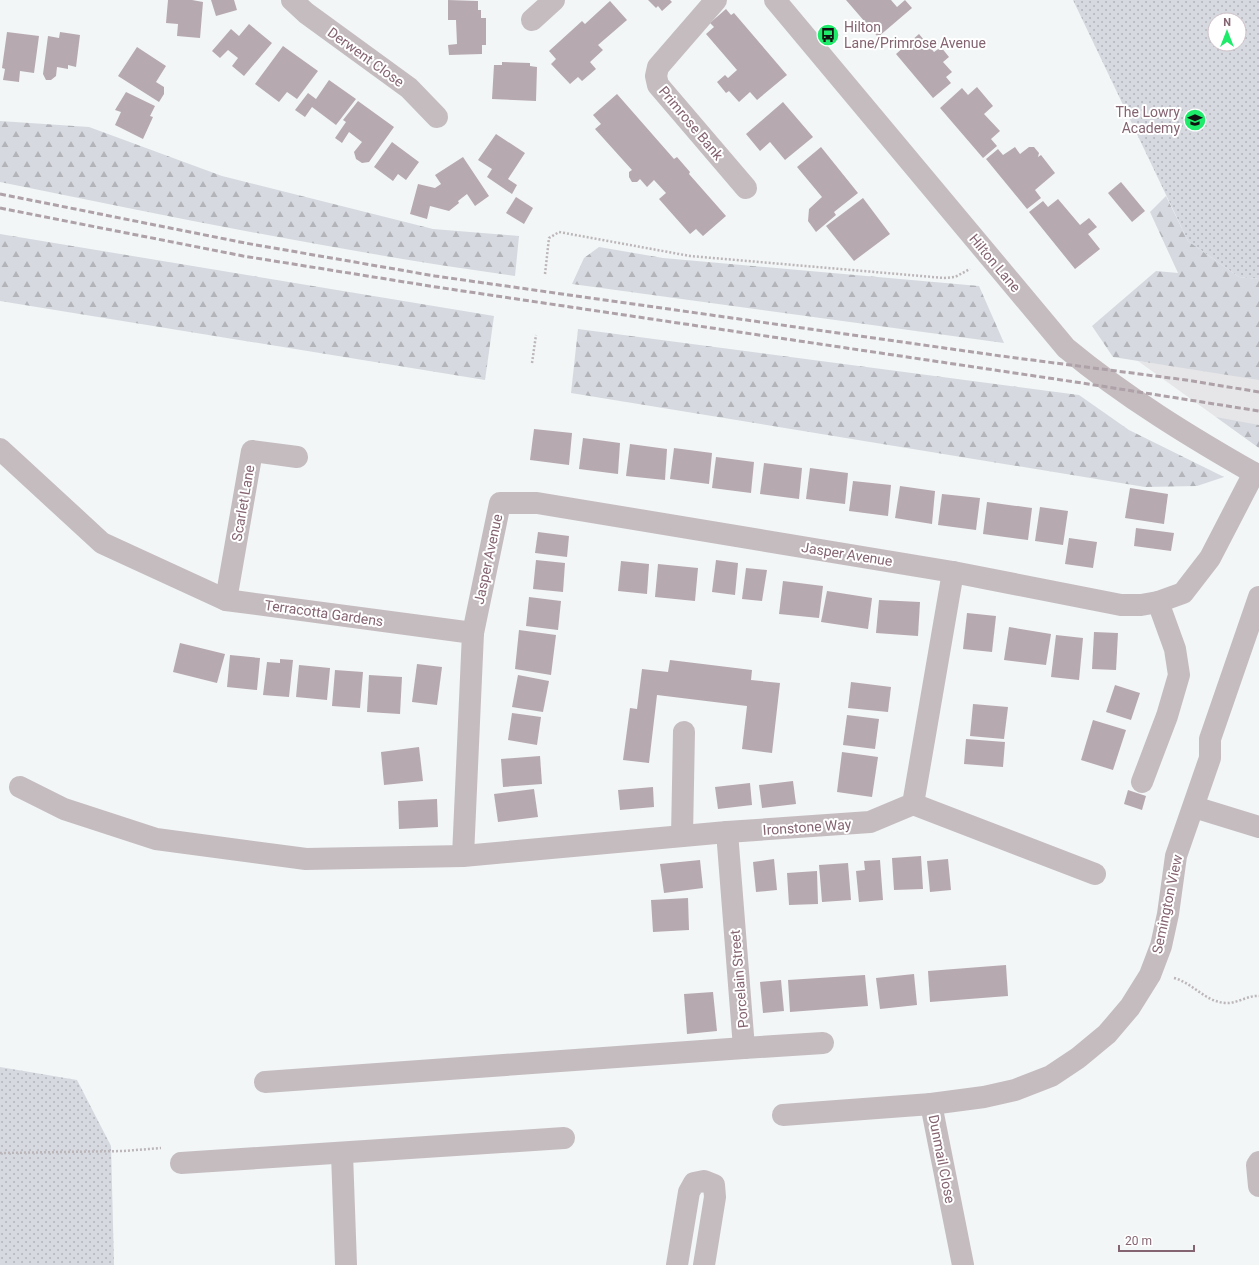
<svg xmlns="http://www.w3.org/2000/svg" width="1259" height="1265" font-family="Roboto,sans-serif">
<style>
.built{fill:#e6e6e8}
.grass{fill:url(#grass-dots);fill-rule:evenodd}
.forest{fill:url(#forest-firs)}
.building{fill:#b7a9b0}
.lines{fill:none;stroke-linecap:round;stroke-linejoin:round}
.path{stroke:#bdb6b9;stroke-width:2.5;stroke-dasharray:2 2;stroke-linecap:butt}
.minor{stroke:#c5bcc0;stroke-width:22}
.rail{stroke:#aea1a7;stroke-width:3;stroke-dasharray:6 3;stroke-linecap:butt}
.labels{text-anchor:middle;stroke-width:4;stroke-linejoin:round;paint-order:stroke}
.poi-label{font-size:14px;fill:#856472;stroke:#fff;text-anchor:start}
.street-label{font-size:14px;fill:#856472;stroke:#fff}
</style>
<defs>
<pattern id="grass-dots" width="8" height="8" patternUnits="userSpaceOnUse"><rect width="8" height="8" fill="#d6d9e0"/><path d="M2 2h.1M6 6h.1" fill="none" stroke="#b3b4ba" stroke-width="1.8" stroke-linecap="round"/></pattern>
<pattern id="forest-firs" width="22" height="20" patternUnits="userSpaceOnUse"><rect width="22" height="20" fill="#d6d9e0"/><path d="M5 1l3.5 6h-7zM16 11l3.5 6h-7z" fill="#b3b4ba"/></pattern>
</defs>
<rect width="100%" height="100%" fill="#f2f6f6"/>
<polygon class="built" points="1138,361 1259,378 1259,448 1216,417"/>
<g class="grass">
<path d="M1073 0H1259V279L1239 277 1188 241ZM1215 20H1239V44H1215Z"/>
<polygon points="0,1067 77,1080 111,1146 114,1265 0,1265"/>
</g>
<g class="forest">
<path d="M0 121 89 127 222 176 433 229 519 236 515 276C342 252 171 217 0 182Z"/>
<polygon points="1166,196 1188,241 1239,277 1259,279 1259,380 1113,357 1092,326 1156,271 1178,273 1150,212"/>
<polygon points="0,234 494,316 485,380 0,301"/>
<polygon points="599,247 663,258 979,286 1004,343 572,284 584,258"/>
<polygon points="578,329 1079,395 1129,430 1224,477 1197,486 1145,487 571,393"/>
<polygon points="1216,417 1259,425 1259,448"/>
</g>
<g class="building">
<polygon points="168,0 192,0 203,2 200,38 177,36 178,24 166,23"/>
<polygon points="211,0 234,0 237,10 216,16"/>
<polygon points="448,0 478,1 478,10 481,10 481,18 486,18 486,45 482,45 482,54 449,55 448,45 457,44 456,20 448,20"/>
<polygon points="648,0 670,0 672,2 662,11 658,6 656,8"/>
<polygon points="846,0 891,0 897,7 905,0 912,8 878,37"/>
<polygon points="610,1 627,20 598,45 603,50 590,62 596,69 582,81 578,77 570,84 551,64 556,59 549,51 582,21 585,24"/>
<polygon points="726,9 731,15 734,13 787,75 757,100 750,92 739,102 729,91 726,93 717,82 725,75 728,78 737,70 706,34 714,27 710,23"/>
<polygon points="249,24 272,43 244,76 232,66 238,58 228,50 220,58 212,51 231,29 239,36"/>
<polygon points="7,32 39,36 34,73 20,71 19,82 3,80 5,69 2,68"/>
<polygon points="60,32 80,35 76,67 68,65 68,69 57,67 56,76 51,80 46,80 43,74 48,36 59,38"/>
<polygon points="919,34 934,52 941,47 949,57 943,62 952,72 946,77 951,83 933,98 896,54"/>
<polygon points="283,46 318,71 297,99 287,92 279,102 255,84"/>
<polygon points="137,47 166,66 156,82 164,87 164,94 159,102 118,76"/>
<polygon points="502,62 530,63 530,66 537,67 536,101 492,99 494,65 502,65"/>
<polygon points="329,80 356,99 336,125 312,107 305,117 295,110 308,93 316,99"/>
<polygon points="977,87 993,106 984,114 1000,131 991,139 997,146 983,158 940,108 962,88 968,95"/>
<polygon points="126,92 155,106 150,116 153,117 143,139 115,125 121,112 115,110"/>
<polygon points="617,94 674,159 677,157 690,172 689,174 726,216 703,236 696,229 690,234 659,199 666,193 654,180 647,187 640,179 637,182 632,182 629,177 629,172 632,170 595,129 601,124 593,115"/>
<polygon points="358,101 394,127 369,162 362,163 356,159 354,152 362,142 349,132 342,143 335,138 346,122 343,120"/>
<polygon points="783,102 813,137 785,160 770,142 760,151 746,134"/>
<polygon points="496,134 525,153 508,179 517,185 512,194 487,177 492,169 478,160"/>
<polygon points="392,142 419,162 406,180 398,174 393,181 374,167"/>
<polygon points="821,147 858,193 834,212 836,215 816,232 808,221 809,209 822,197 797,167"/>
<polygon points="1015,147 1020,154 1029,147 1034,147 1039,153 1038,157 1041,155 1055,173 1035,190 1041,198 1027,209 986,159 998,149 1003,155"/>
<polygon points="463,157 489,196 475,206 467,194 458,201 459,203 449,211 430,206 427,219 410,214 418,184 435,188 441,184 435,175"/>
<polygon points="1121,182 1145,211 1132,222 1108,193"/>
<polygon points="516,197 533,208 524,224 506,213"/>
<polygon points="863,198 890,234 854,261 826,226"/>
<polygon points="1058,199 1080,225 1089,218 1097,227 1088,234 1100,249 1075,269 1029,212 1043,201 1048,207"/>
<polygon points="534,429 572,433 569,465 530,460"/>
<polygon points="583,438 620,443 618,474 579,469"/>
<polygon points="630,444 667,449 665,480 626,476"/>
<polygon points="674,448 712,453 709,484 670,479"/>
<polygon points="716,457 754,462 751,493 712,488"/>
<polygon points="764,463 802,468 799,499 760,494"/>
<polygon points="810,468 848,473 845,504 806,499"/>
<polygon points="853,481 891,485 888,516 849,511"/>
<polygon points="900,486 935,491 932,524 895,518"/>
<polygon points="1130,488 1168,494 1164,524 1125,518"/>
<polygon points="942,494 980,498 976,530 938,525"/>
<polygon points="987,502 1032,508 1028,540 983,534"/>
<polygon points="1040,507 1068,511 1063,545 1035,541"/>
<polygon points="1136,528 1174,533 1171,551 1134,546"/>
<polygon points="538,532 569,536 567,557 535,553"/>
<polygon points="1069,538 1097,542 1093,568 1065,564"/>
<polygon points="536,560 565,563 563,592 533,589"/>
<polygon points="716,560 738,563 735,595 712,592"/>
<polygon points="621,561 649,564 647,594 618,591"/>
<polygon points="658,564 698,568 695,601 655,597"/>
<polygon points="746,568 767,570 762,601 742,599"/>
<polygon points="783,581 823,586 819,618 779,614"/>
<polygon points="827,591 872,598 868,629 821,622"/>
<polygon points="529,597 561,601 558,630 526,626"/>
<polygon points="879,600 920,602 918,636 876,633"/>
<polygon points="967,613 996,616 992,652 963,649"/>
<polygon points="1009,627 1051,634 1046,665 1004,660"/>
<polygon points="519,630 556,635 551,675 515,669"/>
<polygon points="1094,632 1118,633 1116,670 1092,669"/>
<polygon points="1056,635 1083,638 1079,680 1051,677"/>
<polygon points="180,643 225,654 217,683 173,672"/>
<polygon points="230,655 260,658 257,690 227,687"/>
<polygon points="280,659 293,660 289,697 263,695 267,662 280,663"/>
<polygon points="670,660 752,670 751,680 780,683 772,753 742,749 747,706 657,695 649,763 623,760 630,708 637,709 642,669 668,672"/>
<polygon points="417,664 442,667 437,705 412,702"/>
<polygon points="299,665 330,668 327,700 296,697"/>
<polygon points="335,670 363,672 360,708 332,706"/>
<polygon points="369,675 402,677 400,714 367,712"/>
<polygon points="518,675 549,681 543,712 512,707"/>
<polygon points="851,682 891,687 888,712 848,708"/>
<polygon points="1115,685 1140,693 1131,720 1106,712"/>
<polygon points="973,704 1008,707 1004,739 970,736"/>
<polygon points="512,713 541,717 537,745 508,740"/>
<polygon points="847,715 879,719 875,749 843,745"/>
<polygon points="1093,720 1126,730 1113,770 1081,760"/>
<polygon points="966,739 1005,742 1003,767 964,764"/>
<polygon points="419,747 423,781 384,785 381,752"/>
<polygon points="842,752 878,757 872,797 837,792"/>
<polygon points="540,756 542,784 503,787 501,759"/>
<polygon points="793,781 796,804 762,808 759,785"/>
<polygon points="750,783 752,805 718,809 715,787"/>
<polygon points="653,787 654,807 620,810 618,790"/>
<polygon points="534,789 538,817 498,822 494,794"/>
<polygon points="1128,790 1146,796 1142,810 1124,804"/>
<polygon points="437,799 438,827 399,829 398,801"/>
<polygon points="921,856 923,889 894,890 892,858"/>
<polygon points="774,859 777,890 756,892 753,862"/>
<polygon points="948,859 951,890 930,892 927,861"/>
<polygon points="700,860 703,888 664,893 660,864"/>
<polygon points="880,860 883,900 859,902 856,871 865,870 864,861"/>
<polygon points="848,863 851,900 822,902 819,865"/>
<polygon points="817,871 818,904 789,905 787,873"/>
<polygon points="688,898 689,930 653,932 651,900"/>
<polygon points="1006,965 1008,996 930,1002 928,971"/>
<polygon points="914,974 917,1005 880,1009 876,978"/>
<polygon points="865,975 868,1006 790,1012 788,980"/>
<polygon points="781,980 784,1011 763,1013 760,982"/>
<polygon points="713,992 717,1031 687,1034 684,994"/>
</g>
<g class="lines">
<g class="path">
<polyline points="545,274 549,238 559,232 690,256 944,278 955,277 970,269"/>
<polyline points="532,363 536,335"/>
<path d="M1174 978C1193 983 1204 1001 1225 1003 1237 1004 1248 995 1259 996"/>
<polyline points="0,1153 124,1151 161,1148"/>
</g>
<g class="minor">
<polyline points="292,0 306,13 409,88 437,117"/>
<polyline points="716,0 658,67 656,76 658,85 746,188"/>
<path d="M775 0 1066 348C1125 397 1192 438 1259 476"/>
<polyline points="532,20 554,0"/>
<polyline points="0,449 102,543 226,600 473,633 463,856"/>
<polyline points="226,600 252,451 297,457"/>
<polyline points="473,633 500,503 537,503 953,572 1121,605 1141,605 1158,602 1183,593 1210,558 1254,473"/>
<polyline points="1142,782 1167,716 1179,675 1175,649 1158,602"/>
<polyline points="20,787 64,809 156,839 306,859 463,856 727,832 870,822 913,804 953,572"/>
<polyline points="913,804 1095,874"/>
<polyline points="1194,807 1259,827"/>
<polyline points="727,832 744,1048 823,1043"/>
<polyline points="682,836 684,732"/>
<polyline points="265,1082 744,1048"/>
<polyline points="931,1104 984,1097 1015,1090 1051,1076 1078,1058 1107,1034 1130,1007 1150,975 1161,946 1168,914 1176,856 1210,758 1210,739 1259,597"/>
<polyline points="783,1115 931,1104 963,1265"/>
<polyline points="342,1154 346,1265"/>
<polyline points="1259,1162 1257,1165 1259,1186"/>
<polyline points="181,1163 564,1138"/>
<polyline points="677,1265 689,1192 694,1183 704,1181 714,1185 715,1197 704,1265"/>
</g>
<g class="rail">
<polyline points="0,194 245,243 435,276 1001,356 1186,380 1259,392"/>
<polyline points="0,208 243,256 436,287 1082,383 1259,411"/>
</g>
</g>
<defs>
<g id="bus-disc" transform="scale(1.15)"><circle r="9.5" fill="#1eeb69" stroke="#fff"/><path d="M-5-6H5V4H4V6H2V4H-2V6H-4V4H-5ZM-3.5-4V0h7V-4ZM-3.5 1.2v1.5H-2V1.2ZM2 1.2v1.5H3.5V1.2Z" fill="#111"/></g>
<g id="school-disc" transform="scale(1.15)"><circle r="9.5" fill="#1eeb69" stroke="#fff"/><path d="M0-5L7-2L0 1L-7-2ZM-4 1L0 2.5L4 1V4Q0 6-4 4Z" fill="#111"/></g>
</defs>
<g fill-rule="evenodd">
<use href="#bus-disc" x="828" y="35"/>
<use href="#school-disc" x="1195" y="120"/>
</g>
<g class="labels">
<g class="poi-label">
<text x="844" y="32">Hilton<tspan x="844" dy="16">Lane/Primrose Avenue</tspan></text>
<text x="1180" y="117" text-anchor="end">The Lowry<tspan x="1180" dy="16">Academy</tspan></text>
</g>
<g class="street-label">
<text transform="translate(366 57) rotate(36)" y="5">Derwent Close</text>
<text transform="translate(691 123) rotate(50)" y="5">Primrose Bank</text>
<text transform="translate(995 263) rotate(50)" y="5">Hilton Lane</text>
<text transform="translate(243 503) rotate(-80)" y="5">Scarlet Lane</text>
<text transform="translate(847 554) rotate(9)" y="5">Jasper Avenue</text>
<text transform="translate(488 559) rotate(-78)" y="5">Jasper Avenue</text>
<text transform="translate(324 613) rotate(8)" y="5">Terracotta Gardens</text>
<text transform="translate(807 827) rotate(-4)" y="5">Ironstone Way</text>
<text transform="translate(1167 904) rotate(-78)" y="5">Semington View</text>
<text transform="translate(739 979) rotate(-95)" y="5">Porcelain Street</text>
<text transform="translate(942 1159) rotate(79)" y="5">Dunmail Close</text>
</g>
</g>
<g transform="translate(1227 32)"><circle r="19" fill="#ffffff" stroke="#cec1c7"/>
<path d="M0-3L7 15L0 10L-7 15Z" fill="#1eeb69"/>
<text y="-6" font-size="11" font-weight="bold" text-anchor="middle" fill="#856472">N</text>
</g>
<path d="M1119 1245v6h75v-6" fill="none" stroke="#856472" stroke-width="2"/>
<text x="1125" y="1245" font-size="12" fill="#856472" stroke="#ffffff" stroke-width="3" paint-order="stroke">20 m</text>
</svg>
